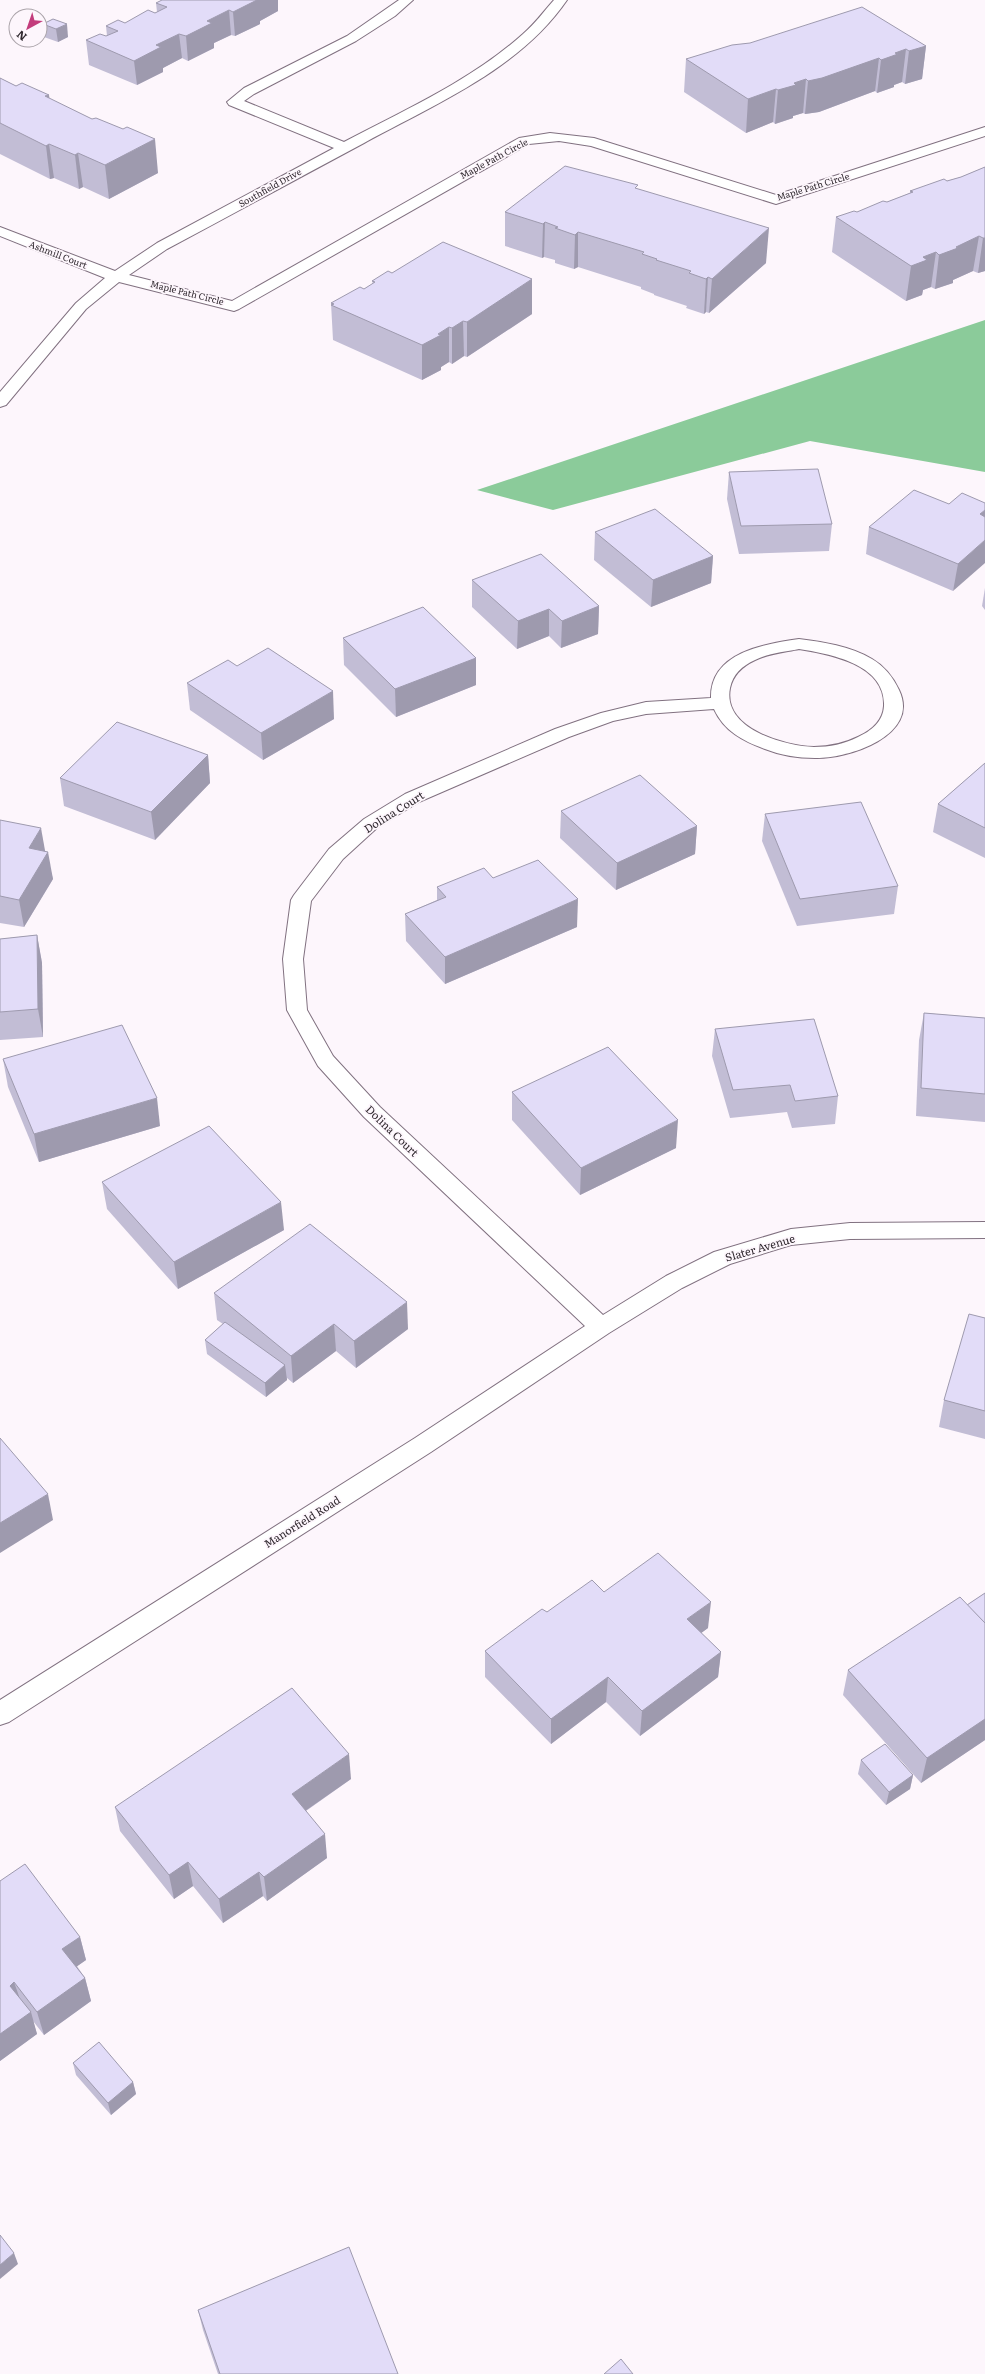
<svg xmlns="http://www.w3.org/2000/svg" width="985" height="2374" font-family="Literata,serif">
<rect width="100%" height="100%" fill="#fdf6fc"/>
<polygon fill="#8bcb9a" points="985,320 985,472 810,441 553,510 477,490"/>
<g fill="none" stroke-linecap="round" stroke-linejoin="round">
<defs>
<g id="minor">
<path d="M399 0H413L395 16 356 41 254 94 244 101 344 142C405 110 472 80 523 34 535 24 544 11 554 0H567C520 69 435 104 364 143 298 178 233 214 167 249L129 275 232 301 519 138 550 133 594 138 776 195 985 127V136L776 204 591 146 559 141 529 144 239 309 234 311 119 282 86 309 6 405 0 407V392L76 303 105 278 0 236V227L115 271 157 243 334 148 229 105 227 102 244 88 347 36Z"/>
<path d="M799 639C823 642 850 646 872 659 884 666 893 677 899 690 921 736 847 759 815 758 798 758 780 755 765 749 743 741 724 731 714 709L646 714 613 721 569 737 419 802 378 827 343 859 311 901 303 959 307 1010 333 1056 380 1107 603 1315 666 1276 714 1252 791 1229 850 1223 985 1222V1238L850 1239 791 1245 730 1264 682 1288 609 1333 431 1452 9 1722 0 1725V1700L415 1438 585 1326 364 1117 318 1066 287 1010 283 959 291 900 294 895 329 849 364 819 405 794 555 729 601 713 646 702 711 698C710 652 765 644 799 639ZM799 649C830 654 886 664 884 706 883 722 871 731 858 737 844 744 830 747 814 747 784 746 722 729 730 688 733 674 742 666 755 660 769 653 784 652 799 649Z"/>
</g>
</defs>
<use href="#minor" stroke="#817180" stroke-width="2"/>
<use href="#minor" fill="#fff" fill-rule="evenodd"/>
</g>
<g fill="#c2bdd5">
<polygon points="162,0 278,0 278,11 260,21 260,24 235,36 231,35 214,43 214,48 188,61 182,58 163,68 163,72 137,85 89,65 86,40 107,36 106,26 125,23 157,12 156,3"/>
<polygon points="53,19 68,37 58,42 44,37 43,24"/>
<polygon points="926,46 922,79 905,84 902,82 894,85 894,87 877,93 875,91 819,112 805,114 803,113 793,116 793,118 775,124 773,122 746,133 684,92 686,59"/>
<polygon points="0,78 16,86 49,99 158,173 109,199 83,187 79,189 54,178 50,179 0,154"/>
<polygon points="985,167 985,271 978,273 973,271 953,280 953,283 935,289 931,287 923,290 922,295 906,301 832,252 836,217 857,212 887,202 910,193 910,191 961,177"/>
<polygon points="638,189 766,263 709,313 706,312 704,314 686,308 687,306 654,295 654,294 641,289 641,287 578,267 574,269 555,263 555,260 544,257 542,258 505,246 505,212"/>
<polygon points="392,273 532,279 532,314 467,357 464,356 452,364 449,362 441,367 441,370 422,380 333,340 331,303 364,289 373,284 372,281"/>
<polygon points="729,472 832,524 829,551 739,554 727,499"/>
<polygon points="985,503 953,591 866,554 869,527 949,504"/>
<polygon points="595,532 713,556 711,583 651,607 594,560"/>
<polygon points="472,580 599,606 598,634 561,648 549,636 517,649 472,607"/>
<polygon points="985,588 985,610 982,606"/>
<polygon points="343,638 476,658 476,685 396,717 344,665"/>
<polygon points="187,683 334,719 263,760 190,710"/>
<polygon points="208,755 210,783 155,840 64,806 60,778"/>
<polygon points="985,763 985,858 933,832 938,804"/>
<polygon points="561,811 697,826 695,854 616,890 560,838"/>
<polygon points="765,814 898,886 894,914 797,926 762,841"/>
<polygon points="0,820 45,851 53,879 24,927 0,923"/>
<polygon points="493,878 577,927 445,984 406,941 405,914 437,900 437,887"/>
<polygon points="37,935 42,963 43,1037 0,1040 0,939"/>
<polygon points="924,1013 985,1018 985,1122 916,1116 919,1040"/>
<polygon points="715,1029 838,1096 835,1124 792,1128 787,1112 730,1118 712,1056"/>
<polygon points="3,1059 160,1126 39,1162 8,1087"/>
<polygon points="512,1092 676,1148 580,1195 512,1120"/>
<polygon points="102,1182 284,1230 178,1289 107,1209"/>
<polygon points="214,1293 408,1329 356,1368 336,1351 293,1383 287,1378 287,1380 266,1397 207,1354 205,1340 223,1324 217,1320"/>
<polygon points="985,1318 985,1439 939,1427 944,1400"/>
<polygon points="604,1592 708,1628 701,1633 721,1652 718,1677 640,1736 606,1702 551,1744 485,1677 485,1651 547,1612"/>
<polygon points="985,1593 985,1740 921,1783 843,1695 848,1670 967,1605"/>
<polygon points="861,1760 913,1775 910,1789 886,1805 858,1774"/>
<polygon points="351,1779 306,1811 327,1858 267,1901 263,1896 223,1923 193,1886 174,1899 120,1831 115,1807"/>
<polygon points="0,1881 80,1937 86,1960 77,1966 85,1978 91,2001 44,2035 33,2021 37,2034 0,2061"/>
<polygon points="73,2063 133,2082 136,2094 111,2115 76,2075"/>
<polygon points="198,2310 398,2374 218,2374 203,2330"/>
</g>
<g fill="#9e9aae">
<polygon points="255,0 278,0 278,11 260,21 260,24 235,36 233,12"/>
<polygon points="229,10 231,35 214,43 214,48 188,61 186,36 207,21"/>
<polygon points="67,24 68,37 58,42 56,29"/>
<polygon points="179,34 182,58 163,68 163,72 137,85 134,61 156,45"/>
<polygon points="926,46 922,79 905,84 909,51"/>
<polygon points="906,49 902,82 894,85 894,87 877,93 881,60 895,53"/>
<polygon points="879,58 875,91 819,112 805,114 808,81"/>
<polygon points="806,79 803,113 793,116 793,118 775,124 778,90 794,83"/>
<polygon points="776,89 773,122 746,133 748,99"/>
<polygon points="49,95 53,128 45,96"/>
<polygon points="155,139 158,173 109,199 105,165"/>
<polygon points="49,144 54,178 50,179 46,146"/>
<polygon points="78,153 83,187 79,189 75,155"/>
<polygon points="545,222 544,257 542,258 543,224"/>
<polygon points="769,228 766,263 709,313 712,279"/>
<polygon points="578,232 578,267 574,269 575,235"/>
<polygon points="979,236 973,271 953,280 953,283 935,289 939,255"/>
<polygon points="983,238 985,238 985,271 978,273"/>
<polygon points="936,252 931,287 923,290 922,295 906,301 911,266 923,257"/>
<polygon points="708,277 706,312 704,314 706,279"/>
<polygon points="532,279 532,314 467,357 467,322"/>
<polygon points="463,321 464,356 452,364 452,328"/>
<polygon points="449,327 449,362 441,367 441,370 422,380 422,345"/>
<polygon points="985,510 985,533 980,514"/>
<polygon points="985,540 985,563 953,591 958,564"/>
<polygon points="713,556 711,583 651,607 653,580"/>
<polygon points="599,606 598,634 561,648 562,621"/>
<polygon points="549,609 549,636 517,649 518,621"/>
<polygon points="476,658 476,685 396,717 395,689"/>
<polygon points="333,691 334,719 263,760 261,733"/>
<polygon points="208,755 210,783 155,840 151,812"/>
<polygon points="697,826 695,854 616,890 617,863"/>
<polygon points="41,828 46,856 29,848"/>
<polygon points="48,852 53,879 24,927 19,900"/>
<polygon points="578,899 577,927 445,984 445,957"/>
<polygon points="37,935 42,963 43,1037 38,1009"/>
<polygon points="157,1098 160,1126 39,1162 34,1134"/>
<polygon points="678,1120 676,1148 580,1195 581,1168"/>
<polygon points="281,1202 284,1230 178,1289 174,1262"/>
<polygon points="407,1302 408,1329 356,1368 354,1341"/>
<polygon points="334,1324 336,1351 293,1383 291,1356"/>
<polygon points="285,1365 287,1380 266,1397 265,1383"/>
<polygon points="48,1494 53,1520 0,1553 0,1523"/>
<polygon points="711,1602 708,1628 685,1645 687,1619"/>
<polygon points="721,1652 718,1677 640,1736 642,1711"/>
<polygon points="608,1677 606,1702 551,1744 551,1719"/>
<polygon points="985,1719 985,1740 921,1783 927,1758"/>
<polygon points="349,1754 351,1779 295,1818 292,1794"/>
<polygon points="913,1775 910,1789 886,1805 889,1792"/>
<polygon points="325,1834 327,1858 267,1901 264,1877"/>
<polygon points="188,1862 193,1886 174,1899 169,1875"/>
<polygon points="259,1872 263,1896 223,1923 219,1899"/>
<polygon points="80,1937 86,1960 69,1972 62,1949"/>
<polygon points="85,1978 91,2001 44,2035 37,2012"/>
<polygon points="14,1982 22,2005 10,1986"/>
<polygon points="31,2012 37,2034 0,2061 0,2034"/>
<polygon points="133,2082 136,2094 111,2115 108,2103"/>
<polygon points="14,2253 18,2264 0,2279 0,2265"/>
</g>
<g fill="#e2dcf8" stroke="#9e9aae">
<polygon points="162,0 257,0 233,12 229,10 207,21 212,23 186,36 179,34 156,45 161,47 134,61 86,40 100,34 106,36 118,31 106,26 118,20 125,23 148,10 155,13 167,7 156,3"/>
<polygon points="862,7 926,46 909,51 906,49 895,53 898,54 881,60 879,58 822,78 808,81 806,79 794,83 796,85 778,90 776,89 748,99 686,59 732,45 750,43"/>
<polygon points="53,19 67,24 56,29 43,24"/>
<polygon points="0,78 16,86 22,83 49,95 45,96 92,119 96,118 123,129 127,127 155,139 105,165 78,153 75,155 49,144 46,146 0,123"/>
<polygon points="565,166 638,185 635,188 769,228 712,279 708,277 706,279 689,273 691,271 656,260 657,259 642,254 644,252 578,232 575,235 555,228 558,227 545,222 543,224 505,212"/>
<polygon points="985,167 985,238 983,238 979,236 956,247 958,248 939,255 936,252 923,257 927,260 911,266 836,217 854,211 857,212 883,201 887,202 913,192 910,191 944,179 947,181 961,177"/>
<polygon points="443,242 532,279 467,322 463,321 452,328 449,327 438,334 441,335 422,345 331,305 334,304 331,303 360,287 364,289 375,282 372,281 388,271 392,273"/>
<polygon points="818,469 832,524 741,526 729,472"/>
<polygon points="914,490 949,504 962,493 985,503 985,510 980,514 985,517 985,540 958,564 869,527"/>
<polygon points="655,509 713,556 653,580 595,532"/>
<polygon points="541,554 599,606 562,621 549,609 518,621 472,580"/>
<polygon points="423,607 476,658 395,689 343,638"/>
<polygon points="268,648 333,691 261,733 187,683 228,660 237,666"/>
<polygon points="117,722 208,755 151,812 60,778"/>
<polygon points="985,763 985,828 938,804"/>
<polygon points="640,775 697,826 617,863 561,811"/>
<polygon points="861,802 898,886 800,899 765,814"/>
<polygon points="0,820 41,828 29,848 48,852 19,900 0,896"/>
<polygon points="538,860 578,899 445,957 405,914 446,897 437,887 484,868 493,878"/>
<polygon points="37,935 38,1009 0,1012 0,939"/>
<polygon points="924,1013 985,1018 985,1094 921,1088"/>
<polygon points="814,1019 838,1096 795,1101 790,1085 733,1090 715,1029"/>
<polygon points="122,1025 157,1098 34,1134 3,1059"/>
<polygon points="608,1047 678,1120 581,1168 512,1092"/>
<polygon points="209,1126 281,1202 174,1262 102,1182"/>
<polygon points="310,1224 407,1302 354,1341 334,1324 291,1356 214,1293"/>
<polygon points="969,1314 985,1318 985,1411 944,1400"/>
<polygon points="225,1322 285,1365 265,1383 205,1340"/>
<polygon points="0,1438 48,1494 0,1523"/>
<polygon points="658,1553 711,1602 687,1619 721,1652 642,1711 608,1677 551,1719 485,1651 542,1609 547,1612 592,1580 604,1592"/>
<polygon points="985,1593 985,1623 967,1605"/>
<polygon points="960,1597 985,1623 985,1719 927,1758 848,1670"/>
<polygon points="292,1688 349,1754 292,1794 325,1834 264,1877 259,1872 219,1899 188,1862 169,1875 115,1807"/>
<polygon points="885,1744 913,1775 889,1792 861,1760"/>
<polygon points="25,1864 80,1937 62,1949 85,1978 37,2012 14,1982 10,1986 31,2012 0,2034 0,1881"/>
<polygon points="99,2042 133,2082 108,2103 73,2063"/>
<polygon points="0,2235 14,2253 0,2265"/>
<polygon points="349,2247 398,2374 220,2374 198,2310"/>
<polygon points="621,2359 633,2374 604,2374"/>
</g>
<g text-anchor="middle" stroke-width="3.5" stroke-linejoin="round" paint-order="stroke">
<g font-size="9" fill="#2f282e" stroke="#fdf6fc">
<text transform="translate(494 159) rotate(-28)" y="3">Maple Path Circle</text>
<text transform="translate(813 187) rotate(-17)" y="3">Maple Path Circle</text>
<text transform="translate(270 188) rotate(-29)" y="3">Southfield Drive</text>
<text transform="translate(58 255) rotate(21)" y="3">Ashmill Court</text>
<text transform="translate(187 293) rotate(14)" y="3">Maple Path Circle</text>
</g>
<g font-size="11" fill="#2f282e" stroke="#fdf6fc">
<text transform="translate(394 812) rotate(-32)" y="4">Dolina Court</text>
<text transform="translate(392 1131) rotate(44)" y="4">Dolina Court</text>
<text transform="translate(760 1248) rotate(-16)" y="4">Slater Avenue</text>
<text transform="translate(302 1522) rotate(-32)" y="4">Manorfield Road</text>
</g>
</g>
<g transform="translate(28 28) rotate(220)"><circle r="19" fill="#fdf6fc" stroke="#aba4aa"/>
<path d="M0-3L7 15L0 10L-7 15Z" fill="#c33c7c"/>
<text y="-6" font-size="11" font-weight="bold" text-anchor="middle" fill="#2f282e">N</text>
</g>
</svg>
